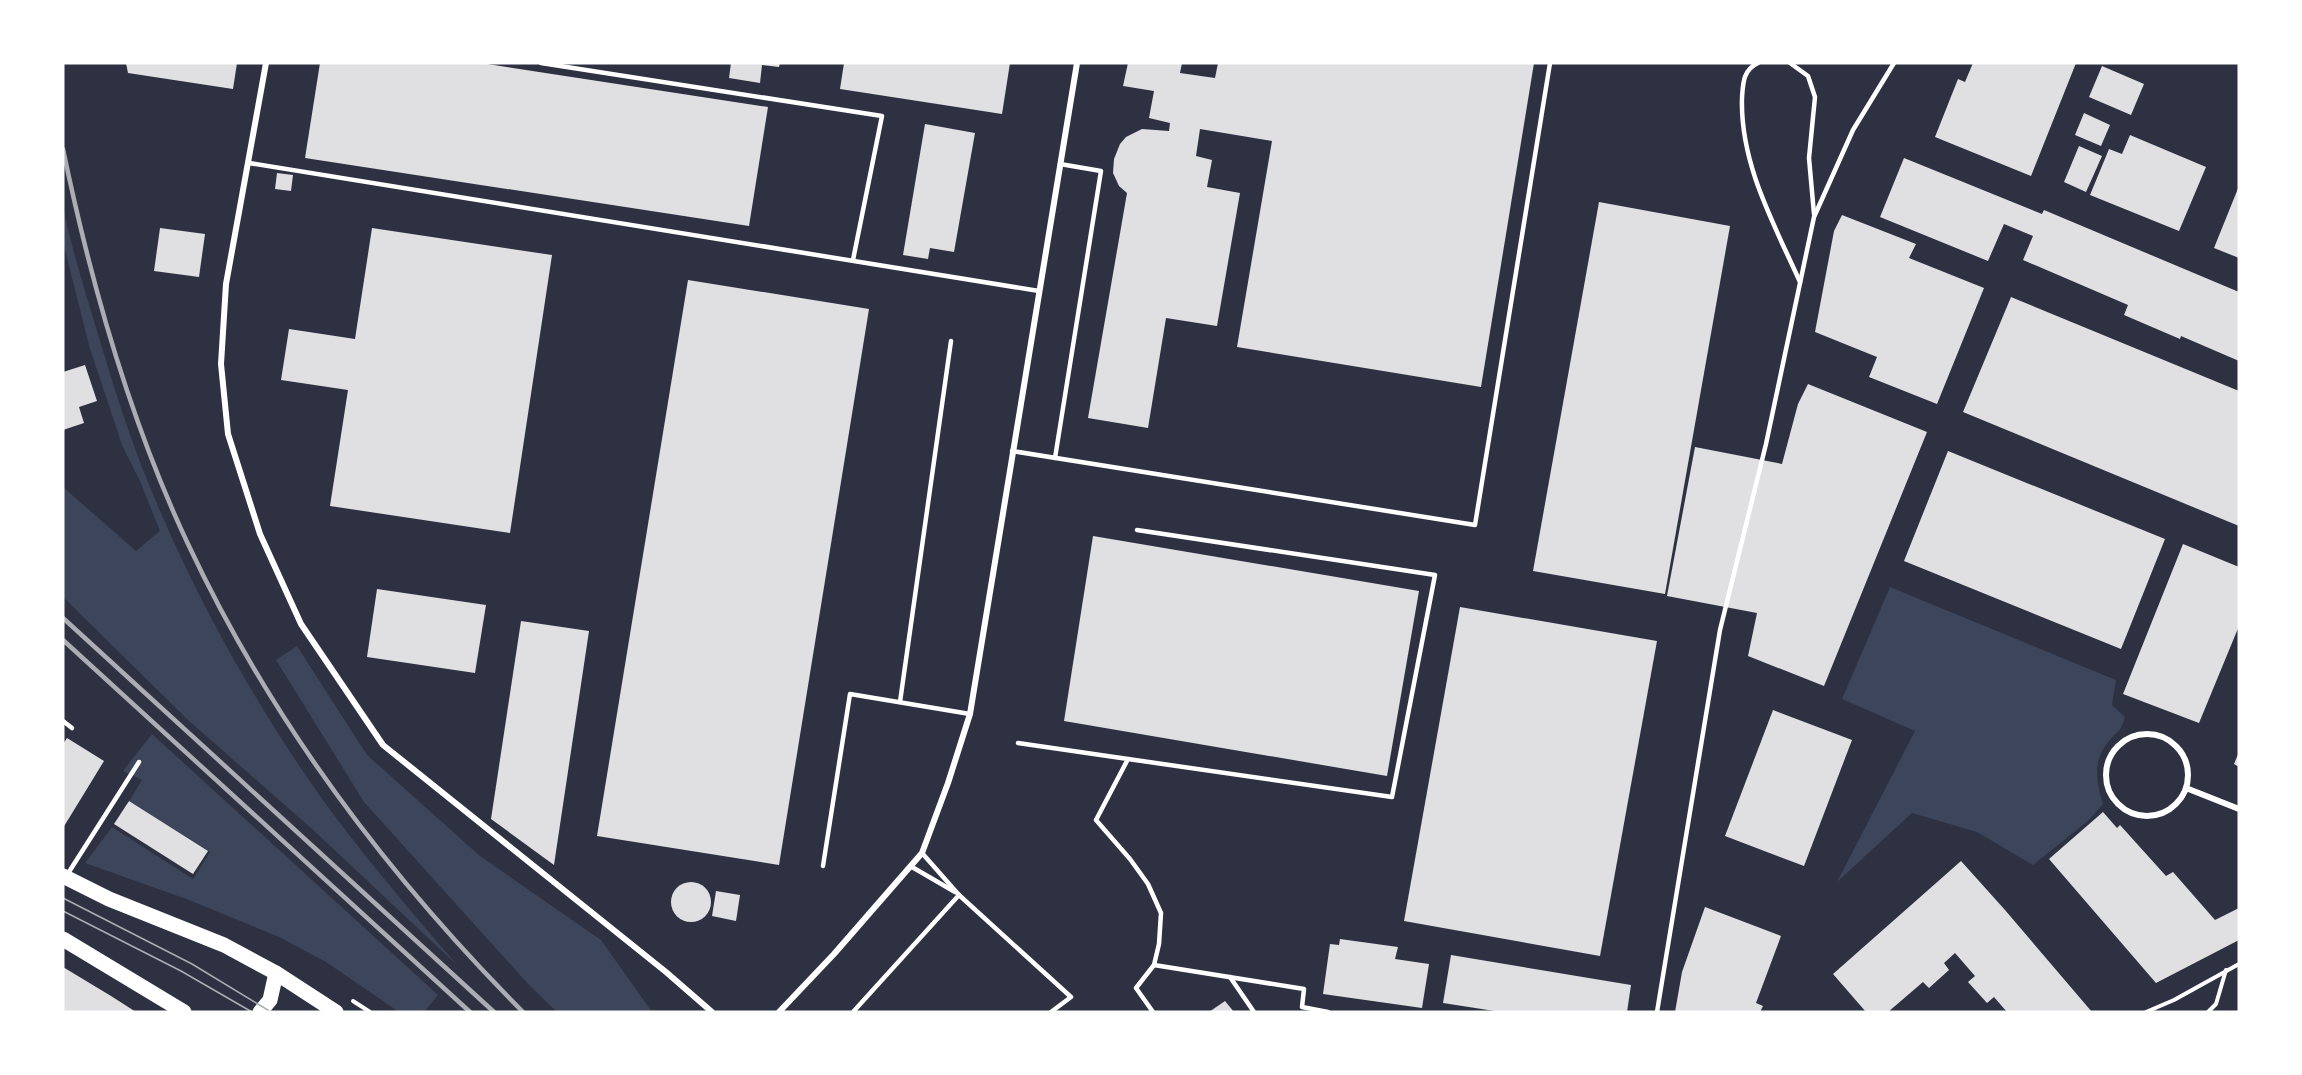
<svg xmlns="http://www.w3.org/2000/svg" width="2302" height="1075" font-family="'Times New Roman',serif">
<rect width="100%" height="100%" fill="#2d3142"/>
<g fill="#3c4559">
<path d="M63 207C72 249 85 292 98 334 111 378 125 423 142 467 183 572 238 674 300 767 347 837 403 902 458 966L311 828 189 721 63 597V487L136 551 160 531 140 481 122 445 90 349 63 242Z"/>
<path d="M1890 587 2116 680 2112 705 2125 717C2121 731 2119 730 2110 740 2092 760 2096 780 2103 804L2088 821 2033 865 1977 832 1912 813 1837 882 1915 731 1842 699Z"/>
<polygon points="297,646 367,755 480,856 601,940 652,1012 557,1012 529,985 364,802 276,660"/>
<polygon points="152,734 438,995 424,1012 399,1012 326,962 279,937 189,900 85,863 112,827 193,879 210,852 129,801 142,780 123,771"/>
</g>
<g fill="#e0e0e3">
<polygon points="126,63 237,63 233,89 128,73"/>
<polygon points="320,63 481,63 768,107 749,226 305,158"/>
<polygon points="731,63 780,63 779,67 762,65 760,83 729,78"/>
<polygon points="844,63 1010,63 1002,114 840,89"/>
<polygon points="1128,63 1182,63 1180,73 1215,78 1218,63 1534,63 1481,387 1237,347 1272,141 1200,129 1196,156 1212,160 1207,187 1240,193 1217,326 1166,318 1148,428 1088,418 1127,193 1119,186 1113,173 1114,159 1120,144 1126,137 1142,129 1169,131 1170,123 1149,118 1154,91 1123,86"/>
<polygon points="1973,63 2076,63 2031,176 1935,137 1958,79 1965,82"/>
<polygon points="2102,66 2144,84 2131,115 2089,97"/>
<polygon points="2084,113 2110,125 2101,146 2075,135"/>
<polygon points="925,124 975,133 954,252 930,248 928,259 903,255"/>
<polygon points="2130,135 2206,167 2179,231 2090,195 2109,149 2122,154"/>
<polygon points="2079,146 2102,156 2086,192 2064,182"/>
<polygon points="1904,158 2042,214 2044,210 2239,292 2239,361 2181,336 2180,339 2124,315 2128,305 2023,260 2033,236 2004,224 1988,261 1880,217"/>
<polygon points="277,173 293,175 291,191 275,189"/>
<polygon points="2239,186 2239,258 2214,248"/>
<polygon points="1599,202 1730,226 1665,594 1533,571"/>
<polygon points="1842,215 1916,244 1909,258 1984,288 1937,404 1869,377 1877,357 1815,332 1834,231"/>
<polygon points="160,228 205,234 199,277 154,271"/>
<polygon points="372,228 552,255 510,533 330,506 348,390 281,380 289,329 355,339"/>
<polygon points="688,280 869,309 779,865 597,836"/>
<polygon points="2011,297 2239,391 2239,526 1963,412"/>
<polygon points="85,365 97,401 79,407 84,423 63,430 63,372"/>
<polygon points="1808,384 1927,432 1824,686 1748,656 1757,613 1667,596 1695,447 1782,464 1798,404"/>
<polygon points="1948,451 2165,539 2121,649 1904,561"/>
<polygon points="1093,536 1419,591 1387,776 1064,721"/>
<polygon points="2183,544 2239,567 2239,626 2199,723 2123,694"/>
<polygon points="377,589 486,605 475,673 367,657"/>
<polygon points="1460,607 1657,641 1600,956 1404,921"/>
<polygon points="521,621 589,631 554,865 491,819"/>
<polygon points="1773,710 1852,740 1804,866 1725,836"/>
<polygon points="67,738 104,761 63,828 63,744"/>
<polygon points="2239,752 2239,767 2234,764"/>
<polygon points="129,801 208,851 193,874 114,824"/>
<polygon points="2103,812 2117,828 2120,825 2166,876 2173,872 2215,920 2239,908 2239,940 2156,983 2049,859"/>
<polygon points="1961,861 2005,910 2092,1012 2007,1012 1994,997 1987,1003 1968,982 1975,976 1955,953 1944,963 1949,970 1929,988 1923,982 1888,1012 1866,1012 1833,974"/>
<circle cx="691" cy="902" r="20"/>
<polygon points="716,891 740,895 736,921 712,916"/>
<polygon points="1705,907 1781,936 1756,1003 1763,1006 1760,1012 1675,1012 1682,972"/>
<polygon points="1340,939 1398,947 1395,959 1429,964 1422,1008 1323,994 1330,944 1339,945"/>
<polygon points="1451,955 1631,985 1627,1012 1501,1012 1443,1003"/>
<polygon points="63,967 111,996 136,1012 63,1012"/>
<polygon points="1225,1001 1234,1012 1209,1012"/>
</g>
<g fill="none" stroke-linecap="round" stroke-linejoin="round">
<g stroke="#fff" stroke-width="4">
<polyline points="353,1001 370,1012"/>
<polyline points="2146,1012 2174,1000 2239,964"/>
<polyline points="2208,1012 2216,1004 2226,970"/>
</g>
<g stroke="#fff" stroke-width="4.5">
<polyline points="541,63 882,116 853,260"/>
<path d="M1758 63C1743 70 1743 83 1742 98 1740 164 1774 224 1800 282"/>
<polyline points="1790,63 1808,76 1815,97 1809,158 1814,214"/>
<polyline points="249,163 1039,291"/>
<polyline points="1012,451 1475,525 1550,63"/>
<polyline points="1055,458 1101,171 1060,164"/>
<polyline points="900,702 951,341"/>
<polyline points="63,721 72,728"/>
<polyline points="1018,743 1128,759 1096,820 1130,859 1148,884 1161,913 1159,944 1154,965 1136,988 1153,1012"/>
<polyline points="1128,759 1392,797 1435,575 1137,530"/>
<polyline points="922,853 959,895 1071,997 1051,1012"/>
<polyline points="823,866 850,694 970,714"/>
<polyline points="912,867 955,892"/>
<polyline points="67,875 139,762"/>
<polyline points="1154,965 1304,989 1302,1007 1328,1012"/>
<polyline points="1230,977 1254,1012"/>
<polyline points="853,1012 959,895"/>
<polyline points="1657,1012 1720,630 1766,444 1814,217 1853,130 1894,63"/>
</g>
<g stroke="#fff" stroke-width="6">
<polyline points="266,63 226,284 221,364 228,434 260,534 301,624 383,745 666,972 712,1012"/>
<circle cx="2147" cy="775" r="41"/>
<polyline points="2186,788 2239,809"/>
<polyline points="779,1012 834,954 922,853 948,783 970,714 1077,63"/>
</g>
<g stroke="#fff" stroke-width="15">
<polyline points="63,876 109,899 224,945 276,973 336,1012"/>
<polyline points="63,939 184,1012"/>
<polyline points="260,1012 270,1000 276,973"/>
</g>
<g stroke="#abadb3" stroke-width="1.5">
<polyline points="63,898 192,964 271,1012"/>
<polyline points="63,911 181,971 252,1012"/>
</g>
<g stroke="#abadb3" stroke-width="4.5">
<path d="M63 149C91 284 129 419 188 544 270 719 387 875 523 1012"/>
<polyline points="63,618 494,1012"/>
<polyline points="63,640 470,1012"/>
</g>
</g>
<rect width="2302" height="1075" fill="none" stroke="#ffffff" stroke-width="129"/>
</svg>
